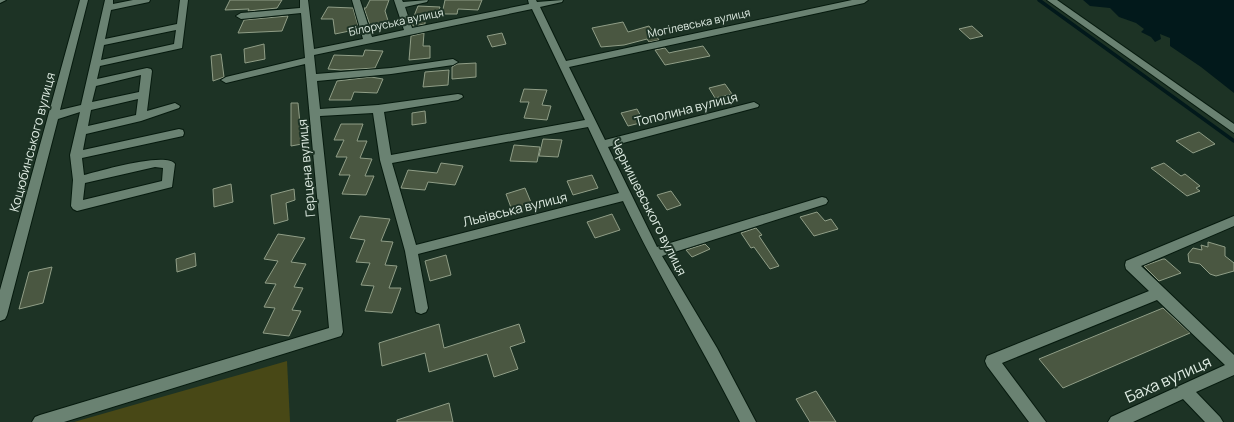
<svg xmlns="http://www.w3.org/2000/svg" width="1234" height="422" font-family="Manrope,sans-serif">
<rect width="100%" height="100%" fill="#1d3325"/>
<polygon fill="#484816" points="287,361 290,422 74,422"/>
<polygon fill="#02191b" points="1083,0 1234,0 1234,93 1201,67 1170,46 1170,38 1160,34 1161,39 1155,42 1151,37 1141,32 1144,29 1136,23 1119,17 1110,8 1090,6"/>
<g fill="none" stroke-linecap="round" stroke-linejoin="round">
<polyline stroke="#02191b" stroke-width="3.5" points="1039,0 1234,141"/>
</g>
<g fill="#4a5741" stroke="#909e87">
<polygon points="230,0 282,0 277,8 248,11 249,9 225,10"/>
<polygon points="370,0 389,0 385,11 390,27 372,31 364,8 366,8"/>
<polygon points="445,0 482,0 478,10 458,9 457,14 442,14"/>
<polygon points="418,6 440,7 436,19 425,19 425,24 413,26 412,21"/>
<polygon points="328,7 353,8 359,29 335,34 333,19 321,19"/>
<polygon points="288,16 282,31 238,33 244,20"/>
<polygon points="623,22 628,32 649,26 659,40 649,42 647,39 624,45 601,47 592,28"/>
<polygon points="972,26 983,36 970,39 959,29"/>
<polygon points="424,33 423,46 430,46 430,58 409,60 411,36"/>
<polygon points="502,33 506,44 492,47 487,36"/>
<polygon points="264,44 265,59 245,63 244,49"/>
<polygon points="703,46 710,56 665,65 655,50 665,48 669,53 673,52"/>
<polygon points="365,50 383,51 375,68 341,70 328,69 334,55 363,56"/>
<polygon points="221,54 224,77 213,81 211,56"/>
<polygon points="476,63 476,77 452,79 452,67 457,64"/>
<polygon points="449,70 448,85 423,87 425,72"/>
<polygon points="371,77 383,79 377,93 354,92 351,100 329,100 337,81"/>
<polygon points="725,84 732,94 715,98 709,88"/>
<polygon points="524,89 547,90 542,105 551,106 547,120 524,118 529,102 520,102"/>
<polygon points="291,103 298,103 302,144 291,146"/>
<polygon points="637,109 644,122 628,126 621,113"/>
<polygon points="425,111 426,123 412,125 412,113"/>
<polygon points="341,124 363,124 357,141 367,141 360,158 372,159 365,176 374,176 366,195 342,194 350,175 339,175 347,157 336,157 344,140 334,140"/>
<polygon points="1199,132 1215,144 1193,153 1176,141"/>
<polygon points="543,139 562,140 558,157 539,156"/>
<polygon points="514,145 540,147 537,162 510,161"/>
<polygon points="441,163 463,166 455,185 428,182 425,190 401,188 408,170 437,173"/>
<polygon points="1164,163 1181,176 1185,174 1200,186 1196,188 1200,191 1187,196 1151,168"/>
<polygon points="592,175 598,188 573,195 567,181"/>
<polygon points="231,184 233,202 214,207 213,189"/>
<polygon points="525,188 533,207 513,213 506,194"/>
<polygon points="294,189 295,200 286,203 288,220 274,224 271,195"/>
<polygon points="671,191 681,205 667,210 657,195"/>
<polygon points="817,212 825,221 831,219 838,229 814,236 800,217"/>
<polygon points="612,214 620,230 595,238 587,222"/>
<polygon points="360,216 390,219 381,241 393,242 385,265 397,266 389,288 401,288 392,313 365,311 374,286 361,285 370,263 356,262 365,240 350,238"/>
<polygon points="756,228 762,235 759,236 779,266 770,269 754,247 751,248 741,233"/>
<polygon points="278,234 305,238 291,262 306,264 294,287 303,288 292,310 301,311 289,336 263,333 275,308 264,307 276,284 265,283 278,261 264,259"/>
<polygon points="1208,242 1225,247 1225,256 1234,263 1234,271 1216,276 1210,274 1200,264 1189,262 1188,254 1193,248 1202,250 1201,245 1208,247"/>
<polygon points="705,244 710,249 692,257 686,250"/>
<polygon points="195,253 196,266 177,272 176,259"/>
<polygon points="446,255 451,275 430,281 425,261"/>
<polygon points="1163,259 1165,259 1181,273 1159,281 1144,266"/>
<polygon points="52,267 43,303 19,309 29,272"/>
<polygon points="1163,308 1190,333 1063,388 1039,359"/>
<polygon points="439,324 444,348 519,324 525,342 510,347 518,369 494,377 487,354 429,372 425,353 382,366 379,343"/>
<polygon points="816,391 836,422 810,422 796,399"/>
<polygon points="449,403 453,422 397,422 397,420"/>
</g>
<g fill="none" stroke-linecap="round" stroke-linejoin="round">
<defs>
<g id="minor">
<polygon points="0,0 6,0 0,3"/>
<path d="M80 0H88L60 110 81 105 105 0H113V4L133 0H150L149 2 111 10 105 39 177 24 180 0H188L182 48 100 66 97 79 147 68 151 69 152 71 147 111 175 103 180 106 179 108 141 121 86 134 83 150 179 129 183 130 184 133 183 136 82 158 84 175C99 171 167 151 175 164L172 187 168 188 77 211 73 209 71 206 73 180 70 155 80 112 58 119 7 315 5 319 0 321V290ZM176 30 174 44 101 60 104 45ZM141 75 139 92 92 102 96 86ZM138 99 136 115 88 126 91 110ZM155 167 163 168 162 181 83 200 85 183Z"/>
<path d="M300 0H308L314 49 363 39 352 0H360L372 37 404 30 394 0H402L403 2 428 0 427 2 405 7 412 28 529 4 528 0H536L537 2 563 0 562 2 540 7 566 61 852 0H868L864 3 569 67 605 140 754 102 759 105 758 107 608 147 657 247 822 197 826 198 828 201 826 204 662 256 717 348 756 422H740C702 347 659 277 623 201L418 254 428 308 426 312 421 314 416 312 405 251 380 160 373 113 320 116 343 332 341 336 64 422H32L35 417 40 415 329 328 305 64 226 83 221 80 226 77 305 58 301 13 241 19 236 16 241 13 300 8ZM532 9 585 120 391 155 384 112 458 100 463 97 462 95 458 94 378 105 320 109 317 81 391 74 453 65 458 62 453 59 391 68 316 74 314 55ZM588 127 619 193 416 245 392 163Z"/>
<polygon points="1047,0 1057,0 1234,124 1234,133"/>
<polygon points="1234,216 1234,226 1141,266 1234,355 1234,375 1196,392 1220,417 1223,422 1205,422 1183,399 1133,422 1108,422 1111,417 1225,365 1157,300 1002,363 1046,422 1029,422 987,366 985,361 987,356 1149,291 1126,269 1125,265 1126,261"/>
</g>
</defs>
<use href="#minor" stroke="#061a0e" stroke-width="2"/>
<use href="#minor" fill="#6a8272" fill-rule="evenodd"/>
</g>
<g text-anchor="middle" stroke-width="4" stroke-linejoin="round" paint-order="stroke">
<g font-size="11" fill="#dfece3" stroke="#1d3325">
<text transform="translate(396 22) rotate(-12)" y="4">Білоруська вулиця</text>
<text transform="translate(699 23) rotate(-12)" y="4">Могілевська вулиця</text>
</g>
<g font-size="13" fill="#dfece3" stroke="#1d3325">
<text transform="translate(686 109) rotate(-14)" y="5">Тополина вулиця</text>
<text transform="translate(32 142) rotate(-75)" y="5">Коцюбинського вулиця</text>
<text transform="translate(306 168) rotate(-95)" y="5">Герцена вулиця</text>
<text transform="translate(649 207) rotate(63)" y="5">Чернишевського вулиця</text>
<text transform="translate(515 209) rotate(-14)" y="5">Львівська вулиця</text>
</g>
<g font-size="16" fill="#dfece3" stroke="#1d3325">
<text transform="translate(1168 379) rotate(-24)" y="6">Баха вулиця</text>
</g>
</g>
</svg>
